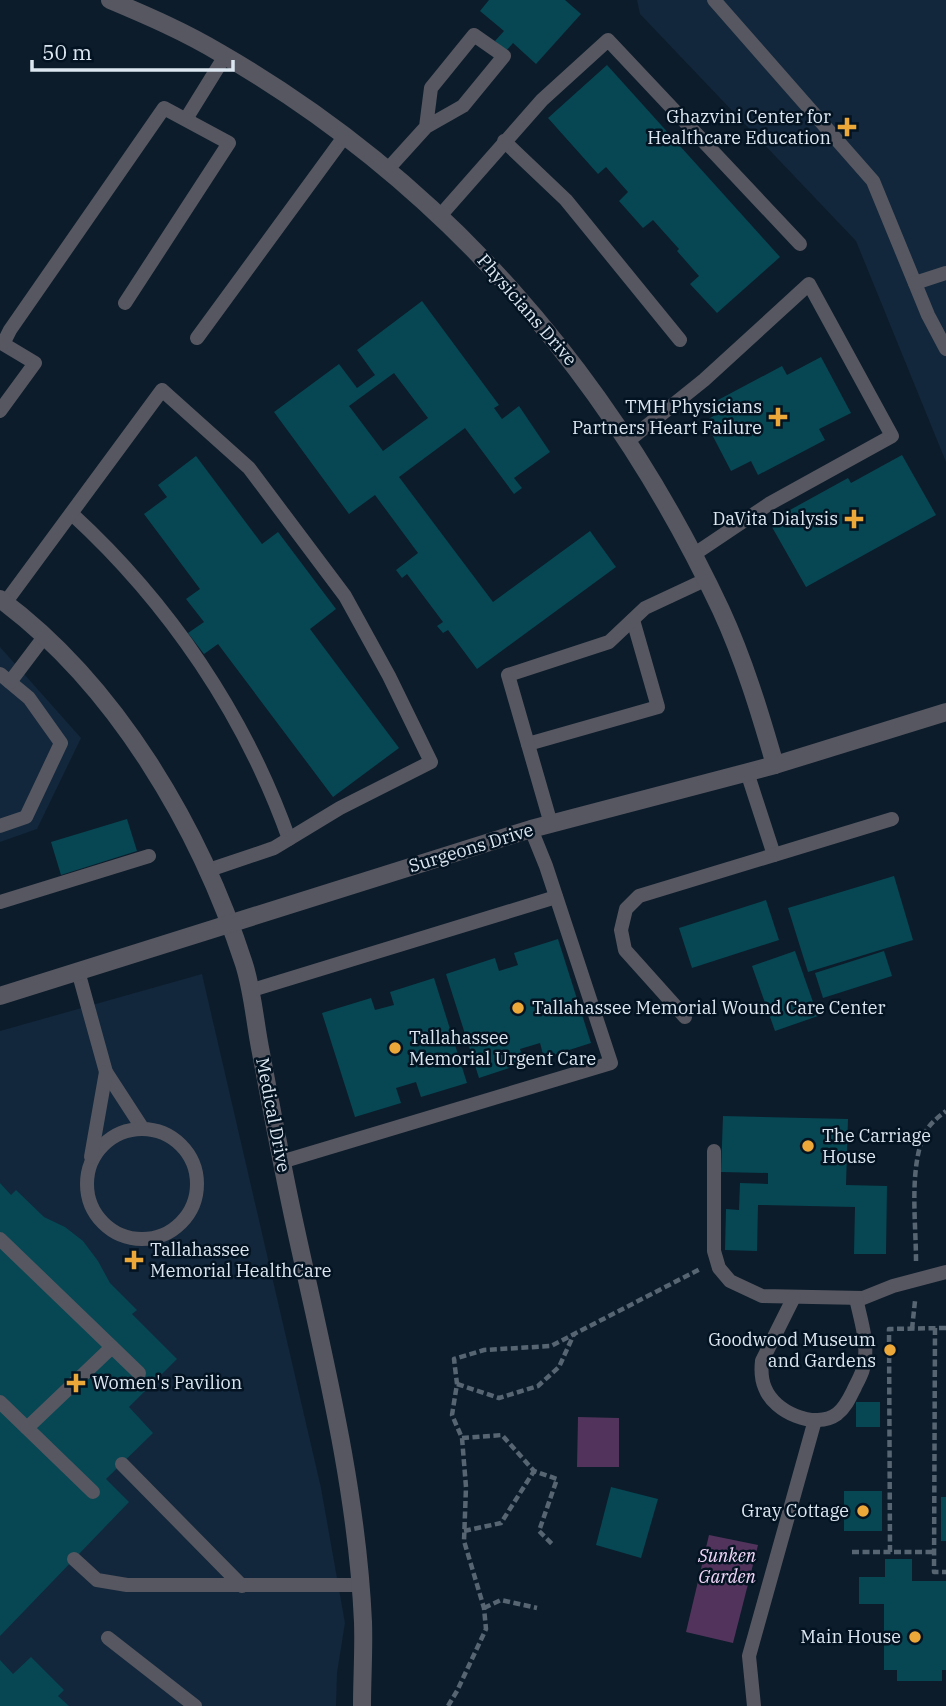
<svg xmlns="http://www.w3.org/2000/svg" width="946" height="1706" font-family="'IBM Plex Serif',serif">
<rect width="100%" height="100%" fill="#0c1c2b"/>
<g fill="#12273b">
<polygon points="637,0 946,0 946,462 856,241 640,14"/>
<polygon points="0,647 81,738 37,829 0,842"/>
<polygon points="202,974 321,1488 345,1623 337,1673 336,1706 0,1706 0,1031"/>
</g>
<g fill="#52335c">
<polygon points="578,1417 619,1418 619,1467 577,1467"/>
<polygon points="709,1535 758,1545 733,1643 686,1632"/>
</g>
<g fill="#064753" fill-rule="evenodd">
<polygon points="489,0 565,0 581,14 536,64 513,43 506,51 495,41 504,31 480,11"/>
<polygon points="607,65 780,257 717,313 690,284 699,276 677,251 679,249 653,220 643,228 619,201 628,192 606,167 598,174 548,118"/>
<path d="M422 301 499 405 494 408 502 419 519 406 550 452 514 478 522 488 514 494 465 428 399 477 493 602 590 531 616 567 477 669 448 630 443 633 437 626 443 622 407 574 402 578 396 570 418 553 375 495 349 514 274 412 339 364 357 388 375 375 357 350ZM394 373 428 418 383 451 349 406Z"/>
<polygon points="821,357 851,413 819,429 825,440 758,475 751,461 731,471 705,421 724,410 718,400 782,366 787,375"/>
<polygon points="902,455 936,515 806,587 772,527 782,522 779,516 848,478 851,483"/>
<polygon points="196,456 262,544 278,532 336,609 310,629 399,748 333,797 218,644 204,654 188,633 204,622 186,599 200,589 144,514 167,497 158,485"/>
<polygon points="127,819 137,851 61,875 51,842"/>
<polygon points="894,876 913,940 808,972 788,908"/>
<polygon points="766,900 779,940 692,968 679,928"/>
<polygon points="558,939 591,1043 544,1058 540,1043 520,1049 524,1063 479,1078 446,974 495,958 499,971 518,965 514,953"/>
<polygon points="795,951 818,1016 775,1031 752,966"/>
<polygon points="884,951 892,976 823,998 815,973"/>
<polygon points="434,978 467,1083 421,1097 416,1082 396,1088 401,1103 355,1117 322,1013 371,998 375,1010 394,1005 390,992"/>
<polygon points="723,1116 848,1119 846,1185 887,1186 886,1254 854,1254 855,1207 758,1205 757,1251 725,1250 726,1209 739,1210 740,1183 768,1184 768,1173 721,1172"/>
<polygon points="0,1183 11,1195 16,1190 44,1217 65,1227 83,1241 98,1261 110,1283 137,1310 132,1314 177,1359 129,1407 153,1433 106,1479 129,1502 0,1636"/>
<rect x="856" y="1402" width="24" height="25"/>
<polygon points="611,1487 658,1499 641,1558 596,1545"/>
<rect x="844" y="1491" width="38" height="40"/>
<rect x="941" y="1497" width="5" height="44"/>
<polygon points="885,1559 912,1559 912,1581 946,1581 946,1670 942,1670 942,1681 897,1681 897,1670 884,1670 884,1604 859,1604 859,1577 885,1577"/>
<polygon points="31,1657 64,1690 58,1696 69,1706 0,1706 0,1660 13,1674"/>
</g>
<g fill="none" stroke-linecap="round" stroke-linejoin="round">
<g stroke="#576572" stroke-width="4.5" stroke-dasharray="7 3.5" stroke-linecap="butt">
<path d="M916 1261C916 1223 909 1170 924 1135 929 1124 937 1118 946 1111"/>
<polyline points="935,1328 934,1572 946,1572"/>
<polyline points="912,1329 915,1301"/>
<polyline points="457,1384 499,1398 538,1386 559,1367 574,1334"/>
<polyline points="462,1438 502,1435 534,1471 557,1479 539,1531 553,1545"/>
<polyline points="464,1531 501,1523 534,1471"/>
<polyline points="852,1552 934,1552"/>
<polyline points="890,1552 889,1329 946,1328"/>
<polyline points="484,1608 501,1600 537,1608"/>
<polyline points="448,1706 457,1691 486,1629 484,1608 464,1541 466,1487 462,1438 452,1415 457,1384 454,1359 484,1350 551,1346 700,1269"/>
</g>
<g stroke="#575761" stroke-width="14">
<polyline points="714,0 873,181 928,315 946,349"/>
<polyline points="186,119 225,56"/>
<polyline points="504,141 566,200 680,340"/>
<polyline points="387,170 426,127 463,106 504,56 474,35 431,88 426,127"/>
<polyline points="439,217 542,100 608,40 800,244"/>
<polyline points="915,283 946,273"/>
<polyline points="197,338 344,137"/>
<polyline points="0,342 35,363 0,411"/>
<polyline points="4,342 10,330 164,108 229,143 125,303"/>
<polyline points="628,441 704,380 809,284 892,436 769,504 693,555"/>
<path d="M72 514C169 603 245 715 289 839"/>
<polyline points="5,603 162,390 249,468 345,596 389,676 431,762 340,808 274,848 206,871"/>
<polyline points="0,674 29,698 61,743 26,817 0,826"/>
<polyline points="10,682 44,637"/>
<polyline points="528,744 658,707 633,620"/>
<polyline points="747,772 774,855"/>
<polyline points="551,824 508,675 609,642 645,608 705,580"/>
<polyline points="0,902 149,856"/>
<polyline points="78,971 106,1072 143,1129"/>
<polyline points="249,991 556,897"/>
<polyline points="685,1017 625,950 621,930 626,909 639,896 892,819"/>
<circle cx="142" cy="1184" r="55"/>
<polyline points="714,1151 714,1251 719,1268 730,1281 762,1296 863,1298 893,1286 946,1272"/>
<polyline points="91,1157 106,1072"/>
<polyline points="281,1162 611,1063 546,866 531,829"/>
<polyline points="0,1239 139,1373"/>
<path d="M794 1297 762 1361C761 1370 761 1379 765 1388 774 1412 815 1430 837 1414 846 1407 850 1397 855 1387 860 1377 865 1368 865 1357 867 1338 860 1317 856 1298"/>
<polyline points="0,1402 93,1492"/>
<polyline points="27,1428 112,1347"/>
<polyline points="122,1464 242,1586"/>
<polyline points="74,1559 97,1580 127,1585 360,1585"/>
<polyline points="108,1638 195,1706"/>
<polyline points="754,1706 749,1656 815,1420"/>
</g>
<g stroke="#575761" stroke-width="18">
<path d="M110 0C148 16 185 32 220 53 445 183 611 376 721 610 744 660 760 713 775 765"/>
<path d="M0 599C116 685 200 828 244 964 253 992 255 1024 261 1053 272 1112 283 1171 296 1230 324 1359 357 1489 363 1622 364 1650 362 1678 362 1706"/>
<polyline points="0,996 531,829 775,765 946,712"/>
</g>
</g>
<g fill="#eca93a" stroke="#041321" stroke-width="2.5">
<path d="M843.5 116.5h7v7h7v7h-7v7h-7v-7h-7v-7h7z"/>
<path d="M774.5 406.5h7v7h7v7h-7v7h-7v-7h-7v-7h7z"/>
<path d="M850.5 508.5h7v7h7v7h-7v7h-7v-7h-7v-7h7z"/>
<circle cx="518" cy="1008" r="7"/>
<circle cx="395" cy="1048" r="7"/>
<circle cx="808" cy="1146" r="7"/>
<path d="M130.5 1249.5h7v7h7v7h-7v7h-7v-7h-7v-7h7z"/>
<circle cx="890" cy="1350" r="7"/>
<path d="M72.5 1372.5h7v7h7v7h-7v7h-7v-7h-7v-7h7z"/>
<circle cx="863" cy="1511" r="7"/>
<circle cx="915" cy="1637" r="7"/>
</g>
<g text-anchor="middle" stroke-width="5" stroke-linejoin="round" paint-order="stroke">
<g font-size="18" fill="#dce7f1" stroke="#041321" text-anchor="end">
<text x="831" y="123">Ghazvini Center for<tspan x="831" dy="21">Healthcare Education</tspan></text>
<text x="762" y="413">TMH Physicians<tspan x="762" dy="21">Partners Heart Failure</tspan></text>
<text x="838" y="525">DaVita Dialysis</text>
<text x="532" y="1014" text-anchor="start">Tallahassee Memorial Wound Care Center</text>
<text x="409" y="1044" text-anchor="start">Tallahassee<tspan x="409" dy="21">Memorial Urgent Care</tspan></text>
<text x="822" y="1142" text-anchor="start">The Carriage<tspan x="822" dy="21">House</tspan></text>
<text x="150" y="1256" text-anchor="start">Tallahassee<tspan x="150" dy="21">Memorial HealthCare</tspan></text>
<text x="876" y="1346">Goodwood Museum<tspan x="876" dy="21">and Gardens</tspan></text>
<text x="92" y="1389" text-anchor="start">Women's Pavilion</text>
<text x="849" y="1517">Gray Cottage</text>
<text x="901" y="1643">Main House</text>
</g>
<g font-size="18" fill="#dce7f1" stroke="#041321">
<text transform="translate(527 310) rotate(49)" y="6">Physicians Drive</text>
<text transform="translate(471 848) rotate(-17)" y="6">Surgeons Drive</text>
<text transform="translate(273 1115) rotate(79)" y="6">Medical Drive</text>
</g>
<g font-size="18" font-style="italic" fill="#f1d7f9" stroke="#041321">
<text x="727" y="1562">Sunken<tspan x="727" dy="21">Garden</tspan></text>
</g>
</g>
<path d="M32 60v10h201v-10" fill="none" stroke="#dce7f1" stroke-width="3.5"/>
<text x="42" y="60" font-size="21" fill="#dce7f1" stroke="#041321" stroke-width="5" paint-order="stroke">50 m</text>
</svg>
